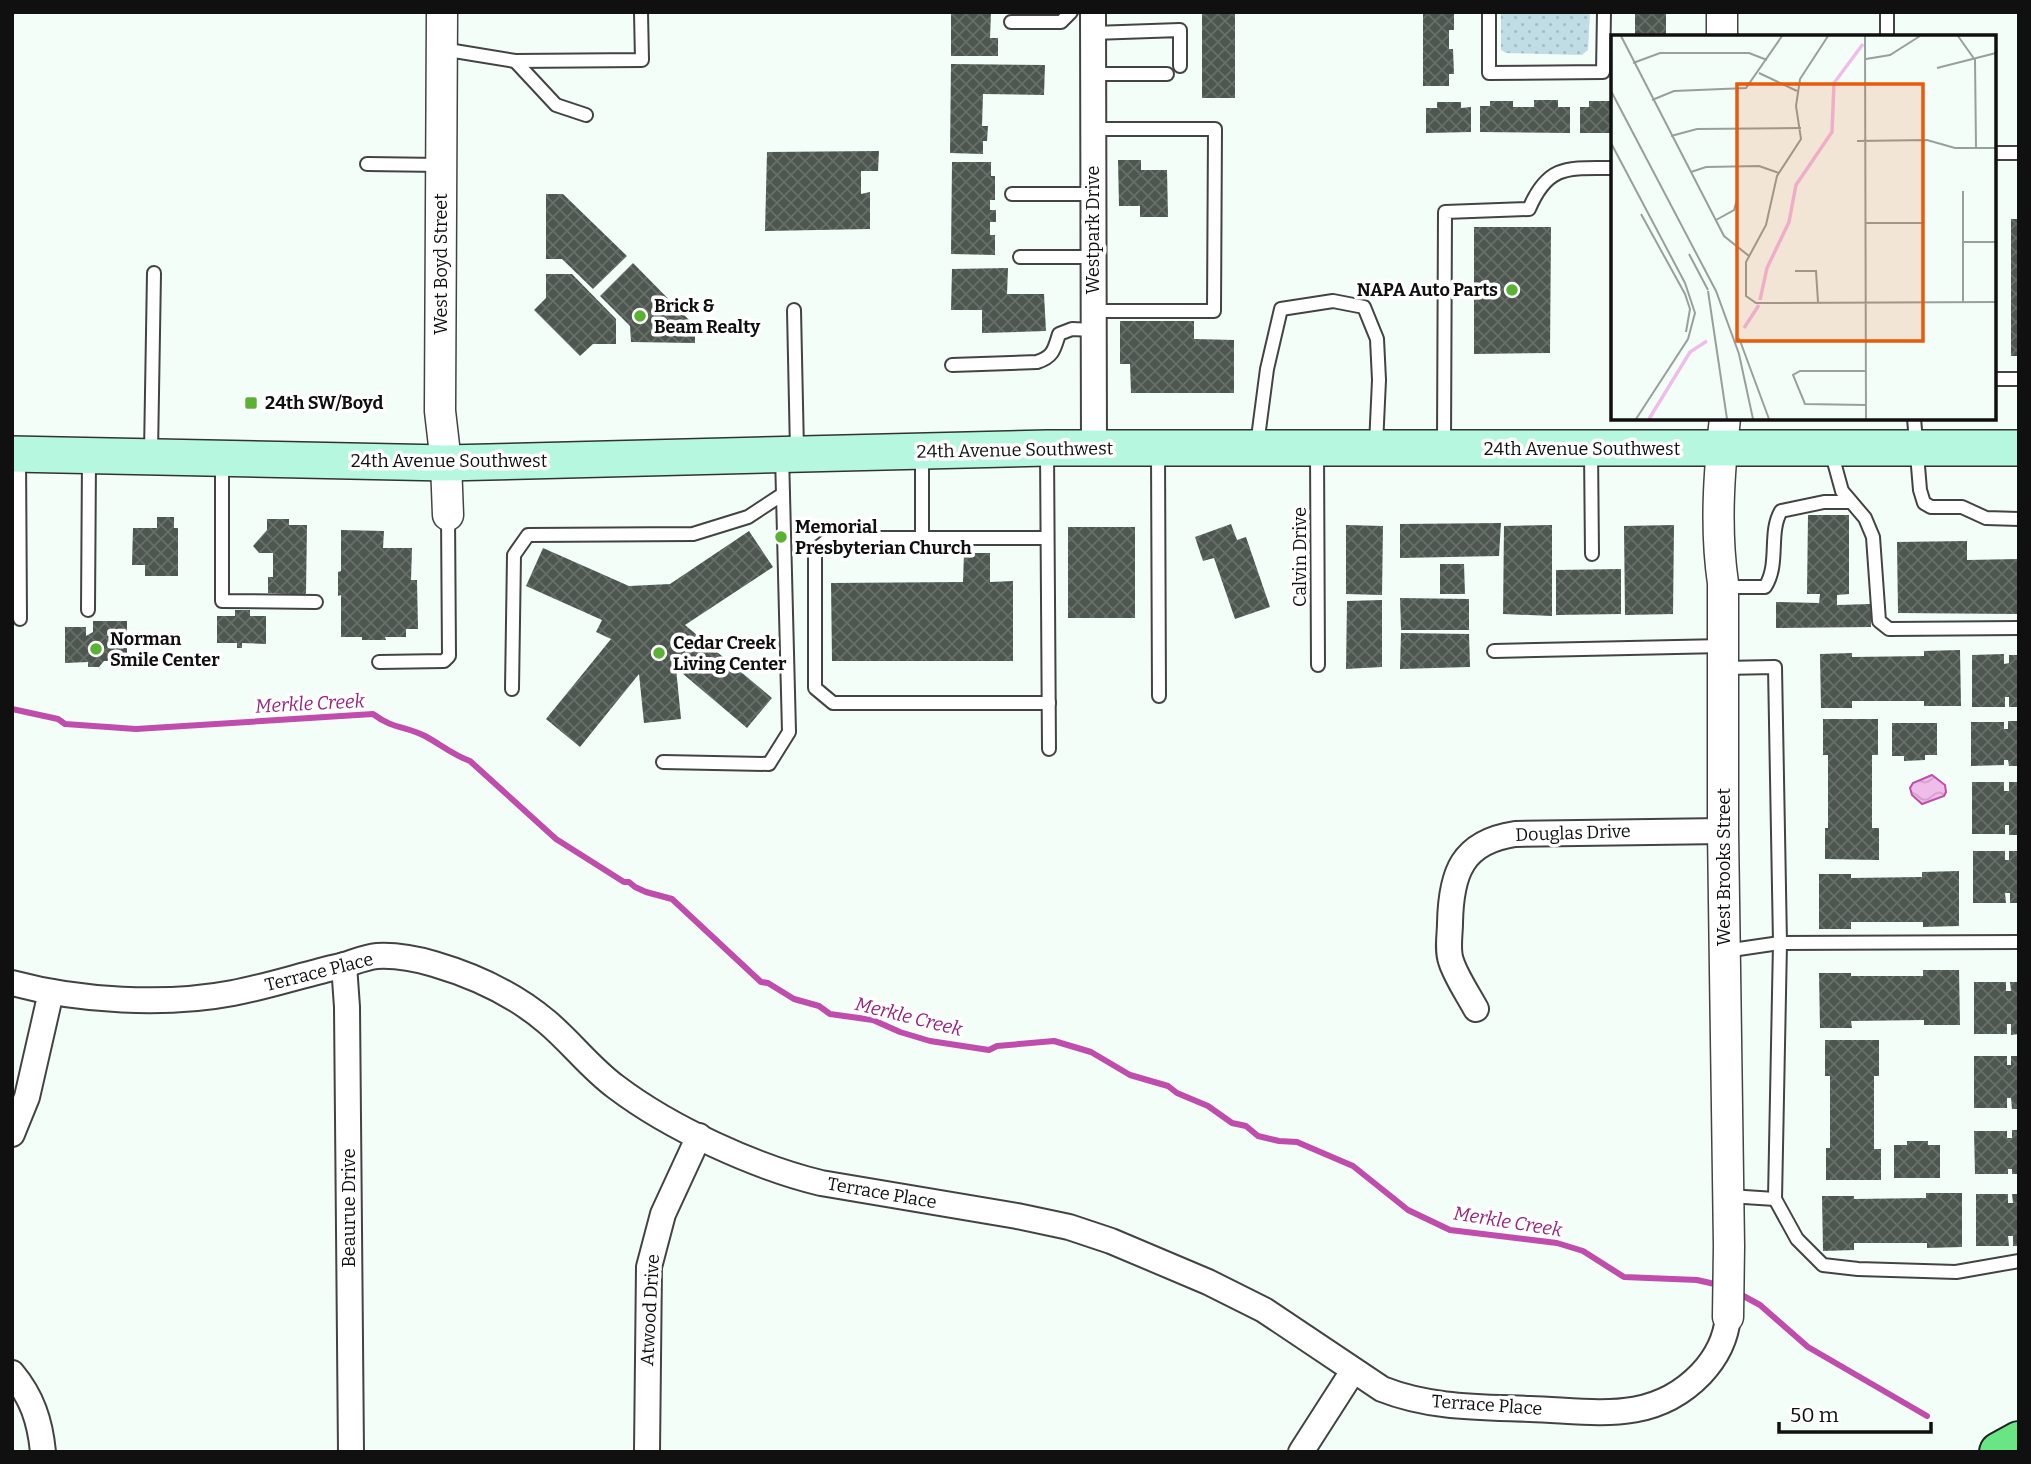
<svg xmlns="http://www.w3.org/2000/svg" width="2031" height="1464" font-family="Bitter,serif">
<defs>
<pattern id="grass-dots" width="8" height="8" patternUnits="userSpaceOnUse" patternTransform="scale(1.75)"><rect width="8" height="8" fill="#c0dde6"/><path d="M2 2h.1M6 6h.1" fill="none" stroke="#a4bdc4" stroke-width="1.8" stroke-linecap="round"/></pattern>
<pattern id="water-waves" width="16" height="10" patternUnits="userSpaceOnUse" patternTransform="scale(1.75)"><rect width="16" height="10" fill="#f0bdea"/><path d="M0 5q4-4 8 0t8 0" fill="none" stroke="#cda1c8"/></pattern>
<pattern id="building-cross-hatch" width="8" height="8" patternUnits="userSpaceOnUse" patternTransform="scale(1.75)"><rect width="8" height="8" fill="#4d574f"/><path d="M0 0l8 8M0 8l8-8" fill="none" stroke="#686f69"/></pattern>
</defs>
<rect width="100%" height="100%" fill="#f4fef9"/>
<polygon fill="url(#grass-dots)" points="1501,12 1590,12 1588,50 1582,55 1506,53 1501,50"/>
<polygon fill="url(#water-waves)" stroke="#c04cae" stroke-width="2" points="1932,775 1945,785 1946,792 1944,796 1922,804 1912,795 1910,788 1913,783"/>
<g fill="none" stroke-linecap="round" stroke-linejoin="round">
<g stroke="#c04cae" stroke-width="6">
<path d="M12 709 58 719 65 724 136 729 373 714C393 729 405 726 425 736 440 744 453 755 470 761L556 839 624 882H629L635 887 646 892 672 899 761 982 768 983 794 999 819 1006 830 1014 873 1020 900 1032 930 1041 989 1050 997 1046 1054 1041 1091 1052 1130 1075 1168 1086 1177 1093 1208 1106 1232 1123 1246 1126 1258 1136 1279 1141 1297 1142 1353 1166 1408 1210 1450 1230 1557 1243 1583 1251 1624 1277 1697 1280 1719 1285"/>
<polyline points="1738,1293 1760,1305 1808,1347 1927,1416"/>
</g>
</g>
<g fill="url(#building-cross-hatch)">
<polygon points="951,12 991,12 990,38 998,38 998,56 951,56"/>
<rect x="1202" y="12" width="33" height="86"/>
<polygon points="1423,12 1454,12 1454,30 1449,30 1449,49 1453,49 1454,74 1449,74 1449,86 1423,86"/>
<polygon points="1666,12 1666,37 1635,37 1635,13"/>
<polygon points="951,64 1045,65 1044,95 983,94 982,126 988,126 987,141 983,141 983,154 950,153"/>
<polygon points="1534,100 1558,100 1558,107 1570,107 1570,133 1480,132 1480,106 1490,106 1490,101 1513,101 1513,107 1534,107"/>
<polygon points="1589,101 1613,101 1613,133 1580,133 1580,107 1589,107"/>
<polygon points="1437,102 1461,102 1461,108 1471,107 1471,132 1426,133 1426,108 1437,108"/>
<polygon points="879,151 878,171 861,171 861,194 870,192 870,229 765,231 767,152"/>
<polygon points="1118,160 1141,160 1141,170 1167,170 1168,217 1140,217 1140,206 1119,206"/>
<polygon points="952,162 991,162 991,176 995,176 995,200 990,200 990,210 996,210 996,222 990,222 990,235 995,235 995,255 951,254"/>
<polygon points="546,194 563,194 627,256 593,289 562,259 546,259"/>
<rect x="2011" y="219" width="8" height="137"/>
<polygon points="1474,227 1551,227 1550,353 1474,354"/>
<polygon points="633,263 695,326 695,343 631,342 630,326 600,296"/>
<polygon points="1008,268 1007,294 1044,294 1046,331 982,333 982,310 951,310 952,269"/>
<polygon points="546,274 572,274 616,319 616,344 593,344 580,356 534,310 546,298"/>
<polygon points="1120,321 1194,321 1194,339 1234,340 1234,393 1131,393 1130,364 1120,364"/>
<polygon points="1808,515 1849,515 1849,594 1837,595 1837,605 1871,604 1871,627 1776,628 1776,602 1819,603 1820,594 1807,594"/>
<polygon points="157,517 174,517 174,528 178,528 178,576 145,576 145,565 132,565 133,528 157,528"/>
<polygon points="267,519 289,519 289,525 307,525 306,593 304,595 268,593 268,577 273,577 273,553 259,553 253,546 267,530"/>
<polygon points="1501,523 1499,556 1400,558 1400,524"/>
<polygon points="1231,524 1237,540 1246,537 1270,607 1235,619 1214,558 1203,561 1195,537"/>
<polygon points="1346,525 1383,526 1382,595 1346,594"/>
<polygon points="1552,525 1552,616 1503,614 1504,526"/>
<polygon points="1674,525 1673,614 1625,615 1624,526"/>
<rect x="1068" y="527" width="67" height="91"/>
<polygon points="341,530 384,531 383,548 412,548 411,580 417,580 418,629 406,629 406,637 385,637 386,640 362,640 362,637 341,637 341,595 338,596 338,572 341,571"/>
<polygon points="749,531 773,567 685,625 772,698 747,728 676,668 681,719 644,723 639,674 580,747 546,719 611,639 596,632 602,620 526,586 543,548 629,586 670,584"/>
<polygon points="1967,541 1967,560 2019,559 2019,614 1898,613 1897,542"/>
<polygon points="964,553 990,553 990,582 1013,581 1013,661 832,661 831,583 963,582"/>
<polygon points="1440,564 1464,564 1465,594 1440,594"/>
<polygon points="1621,569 1621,614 1556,615 1556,570"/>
<polygon points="1400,598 1469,599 1469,630 1401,630"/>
<polygon points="1382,600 1382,667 1346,669 1347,601"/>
<polygon points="235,610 250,610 250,616 266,616 266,644 242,643 242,648 237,648 237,643 217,643 217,616 235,616"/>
<polygon points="93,621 127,621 127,665 110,666 110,661 104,661 99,667 88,667 88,662 65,663 65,627 86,627 86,636 93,632"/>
<polygon points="1401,633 1469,634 1470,667 1400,669"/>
<polygon points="1960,650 1961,706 1924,706 1924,701 1852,701 1852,708 1821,708 1820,654 1852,653 1852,657 1924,656 1924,651"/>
<polygon points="2004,654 2004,664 2009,663 2009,655 2019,655 2019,707 2009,707 2009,697 2005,697 2005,707 1972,707 1972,655"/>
<polygon points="1823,719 1878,719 1878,755 1872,755 1872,828 1879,828 1879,860 1825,859 1825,828 1828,828 1828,755 1823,755"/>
<polygon points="2008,721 2019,721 2019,766 2009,766 2008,760 2004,760 2004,765 1971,766 1971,722 2004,722 2004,729 2008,729"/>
<polygon points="1892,723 1937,723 1937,755 1925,755 1925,760 1904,761 1904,756 1892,756"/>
<polygon points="1972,782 2004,782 2004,791 2009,791 2009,782 2019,782 2019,835 2009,835 2009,825 2005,825 2005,834 1972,834"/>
<polygon points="1973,851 2005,851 2005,860 2009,860 2009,851 2019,851 2019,903 2010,903 2010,893 2005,893 2006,903 1973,903"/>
<polygon points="1959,871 1959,926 1923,927 1923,922 1851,922 1851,929 1819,929 1819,874 1851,874 1851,878 1922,877 1922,872"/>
<polygon points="1923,970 1959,970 1960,1025 1924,1025 1924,1020 1851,1021 1852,1028 1820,1028 1819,973 1851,973 1851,976 1923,976"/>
<polygon points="1974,982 2006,982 2006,991 2011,991 2010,982 2019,982 2019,1034 2011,1035 2011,1024 2007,1024 2007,1034 1974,1034"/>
<polygon points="1825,1040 1879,1040 1879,1076 1874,1076 1874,1149 1881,1149 1881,1180 1826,1180 1826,1148 1830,1148 1830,1076 1825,1076"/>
<polygon points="1974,1056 2007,1056 2007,1065 2011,1065 2011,1056 2019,1056 2019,1109 2012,1109 2011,1098 2007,1098 2007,1108 1974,1108"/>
<polygon points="2012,1130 2019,1130 2019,1174 2012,1174 2012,1169 2008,1169 2008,1174 1975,1174 1974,1131 2007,1131 2007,1138 2012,1138"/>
<polygon points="1907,1141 1928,1141 1928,1145 1940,1145 1940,1178 1894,1178 1894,1145 1907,1145"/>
<polygon points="1926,1193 1962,1193 1962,1247 1927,1248 1927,1243 1854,1243 1854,1250 1823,1251 1822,1196 1854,1196 1854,1199 1926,1198"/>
<polygon points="1976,1194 2008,1194 2008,1203 2013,1203 2012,1194 2019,1194 2019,1246 2013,1246 2013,1236 2008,1236 2009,1246 1976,1246"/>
</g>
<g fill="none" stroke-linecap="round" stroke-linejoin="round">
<defs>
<g id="service">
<polyline points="1489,12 1489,73 1603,72 1604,12"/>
<polyline points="1887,12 1887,37"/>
<polyline points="1011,22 1061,22 1071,12"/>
<polyline points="1093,33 1180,30 1180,66"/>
<polyline points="442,49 515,61 642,60 641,12"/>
<polyline points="515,61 556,105 586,115"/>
<polyline points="1093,74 1167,74"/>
<polyline points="1994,153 2019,153"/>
<polyline points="367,164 441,165"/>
<polyline points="1012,194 1093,194"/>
<polyline points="1020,257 1093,257"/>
<polyline points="794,310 797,451"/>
<polyline points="1093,311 1214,311 1215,129 1093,129"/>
<path d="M952 365 1037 362C1053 357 1054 350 1059 334L1072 329 1093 330"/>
<polyline points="1994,379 2019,379"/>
<polyline points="1914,418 1920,490 1924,503 1931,507 1962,507 1986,518 2019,519"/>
<polyline points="1257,445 1267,369 1281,309 1333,301 1364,307 1377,339 1379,380 1376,445"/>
<path d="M1444 445 1445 212 1529 209C1548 164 1568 168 1613 168"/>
<polyline points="1047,449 1049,749"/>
<polyline points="1317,449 1318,665"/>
<polyline points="1591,449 1592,554"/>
<polyline points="1158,451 1159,696"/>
<polyline points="1831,451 1842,491 1865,518 1873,537 1879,621 1889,629 2019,628"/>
<polyline points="151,453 154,273"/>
<polyline points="922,454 922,538"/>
<polyline points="19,455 20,619"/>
<polyline points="222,459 222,601 316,602"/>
<polyline points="1047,538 830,538 815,550 815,688 833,703 1049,703"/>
<path d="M1724 587H1765C1780 564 1768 533 1781 511L1824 502H1851"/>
<polyline points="88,610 89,459"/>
<polyline points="1494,651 1723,646"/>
<polyline points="379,662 444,661 449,656 448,515"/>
<polyline points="1723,668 1775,667 1780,943 1775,1199 1797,1239 1823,1265 1858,1269 1956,1272 2019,1261"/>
<polyline points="512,689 514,555 528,535 693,534 748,517 783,494"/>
<polyline points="663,762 769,764 789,732 782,455"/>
<polyline points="1725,951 1780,943 2019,942"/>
<polyline points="1729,1196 1775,1199"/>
</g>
<g id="minor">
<polyline points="1093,12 1094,448"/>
<polyline points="344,965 347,1007 351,1452"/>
<path d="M12 983C79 1001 165 1006 233 993 270 986 305 974 341 966 352 963 365 957 377 956 395 955 417 959 434 964 475 976 514 994 547 1022 571 1042 590 1068 616 1087 670 1128 755 1167 821 1183L1017 1216 1069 1227 1111 1241 1208 1282 1264 1310 1382 1389C1430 1408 1479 1407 1530 1409 1594 1411 1652 1425 1701 1374 1717 1357 1726 1339 1728 1317"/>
<path d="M1476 1009C1468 994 1456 977 1451 961 1447 950 1450 934 1450 923 1451 873 1462 842 1515 834L1723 831"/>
<polyline points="12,1134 27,1097 51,992"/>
<path d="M12 1373C32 1397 40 1421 43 1452"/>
<polyline points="647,1452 649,1267 663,1214 699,1136"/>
<polyline points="1301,1452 1353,1371"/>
</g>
<g id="tertiary">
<polyline points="442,12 440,411 446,463 448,515"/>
<polyline points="1722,12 1722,37"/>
<path d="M1725 418C1719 473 1715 529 1723 583V831L1729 1246 1728 1317"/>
</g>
<polyline id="secondary" points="12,454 446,463 1047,448 2019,448"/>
<polyline id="motorway" points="1999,1452 2019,1441"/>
</defs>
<use href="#service" stroke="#434343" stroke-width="16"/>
<use href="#minor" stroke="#434343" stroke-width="28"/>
<use href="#tertiary" stroke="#434343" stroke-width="33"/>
<use href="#secondary" stroke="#323232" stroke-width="38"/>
<use href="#motorway" stroke="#212121" stroke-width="42"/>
<use href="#service" stroke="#fff" stroke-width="12"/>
<use href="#minor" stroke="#fff" stroke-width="24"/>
<use href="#tertiary" stroke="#fff" stroke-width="30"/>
<use href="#secondary" stroke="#b6f7e0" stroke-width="35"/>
<use href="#motorway" stroke="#6ae584" stroke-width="38"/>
</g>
<g fill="#5ab235" stroke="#fff" stroke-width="2.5">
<circle cx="1512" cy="290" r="7"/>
<circle cx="640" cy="316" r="7"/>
<rect x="244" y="396" width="14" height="14" rx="3.5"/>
<circle cx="781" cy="537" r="7"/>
<circle cx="96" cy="649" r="7"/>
<circle cx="659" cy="653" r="7"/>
</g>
<g text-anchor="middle" stroke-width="7" stroke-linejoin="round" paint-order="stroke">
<g font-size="18" fill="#101010" stroke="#fff">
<text transform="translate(1093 230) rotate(-90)" y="6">Westpark Drive</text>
<text transform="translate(441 264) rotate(-90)" y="6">West Boyd Street</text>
<text x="1582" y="455">24th Avenue Southwest</text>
<text transform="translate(1015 450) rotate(-1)" y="6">24th Avenue Southwest</text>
<text x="449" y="467">24th Avenue Southwest</text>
<text transform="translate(1300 557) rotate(-90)" y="6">Calvin Drive</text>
<text transform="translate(1573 833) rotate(-2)" y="6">Douglas Drive</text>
<text transform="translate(1724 867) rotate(-90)" y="6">West Brooks Street</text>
<text transform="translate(319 972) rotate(-14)" y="6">Terrace Place</text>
<text transform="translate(882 1193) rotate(10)" y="6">Terrace Place</text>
<text transform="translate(349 1208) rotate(-90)" y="6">Beaurue Drive</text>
<text transform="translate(650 1310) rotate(-87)" y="6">Atwood Drive</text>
<text transform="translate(1487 1405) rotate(4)" y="6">Terrace Place</text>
</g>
<g font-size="18" font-weight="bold" fill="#101010" stroke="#fff" text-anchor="start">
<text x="1498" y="296" text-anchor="end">NAPA Auto Parts</text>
<text x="654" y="312">Brick &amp;<tspan x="654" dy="21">Beam Realty</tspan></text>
<text x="265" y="409">24th SW/Boyd</text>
<text x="795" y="533">Memorial<tspan x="795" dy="21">Presbyterian Church</tspan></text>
<text x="110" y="645">Norman<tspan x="110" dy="21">Smile Center</tspan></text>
<text x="673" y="649">Cedar Creek<tspan x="673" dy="21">Living Center</tspan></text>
</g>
<g font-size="19" font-style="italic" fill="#962580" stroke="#fff">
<text transform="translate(310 703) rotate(-3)" y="7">Merkle Creek</text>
<text transform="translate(909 1016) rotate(14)" y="7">Merkle Creek</text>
<text transform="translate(1508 1221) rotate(9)" y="7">Merkle Creek</text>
</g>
</g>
<g transform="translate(1611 35)">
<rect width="385" height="385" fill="#f4fef9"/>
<path fill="none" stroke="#f0bdea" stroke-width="3.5" d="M149 265 156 233 178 187 185 150 221 97 223 48 252 9M133 293 148 270M38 384 79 317 96 306"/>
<path fill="none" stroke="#999f9c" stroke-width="2" d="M10 1 113 201 138 221M217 1 189 44 185 71 190 104 166 141 155 190 135 227V261L145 268 385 267M254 1 255 384M347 1 364 25 365 113M255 24 279 20 309 1M22 28 49 18H138L156 25M326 33 385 18M148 38 186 56M0 56 105 256 128 319 142 384M41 65 63 56 135 53 171 1M60 101 86 94 190 93M246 106 316 105 344 113H385M0 108 74 248 84 278 77 304 25 384M80 137 95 132 148 131 168 138M30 179 74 259 79 274 75 297M105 185 123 175 126 165M255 188H313M352 207H385M78 219 97 255M184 236H205L207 267M97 256 116 384M352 267V156M128 303 158 384M255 370 194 369 182 340 189 336H255"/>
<path fill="#e8590c" fill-opacity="0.15" stroke="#e8590c" stroke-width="3.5" d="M126 49H312V306H126Z"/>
<rect width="385" height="385" fill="none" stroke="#101010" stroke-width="3.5"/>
</g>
<rect width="2031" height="1464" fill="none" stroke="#101010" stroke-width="28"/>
<path d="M1779 1422v10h152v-10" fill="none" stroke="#101010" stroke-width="3.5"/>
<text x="1790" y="1422" font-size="21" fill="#101010" stroke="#ffffff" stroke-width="5" paint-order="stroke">50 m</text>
</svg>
